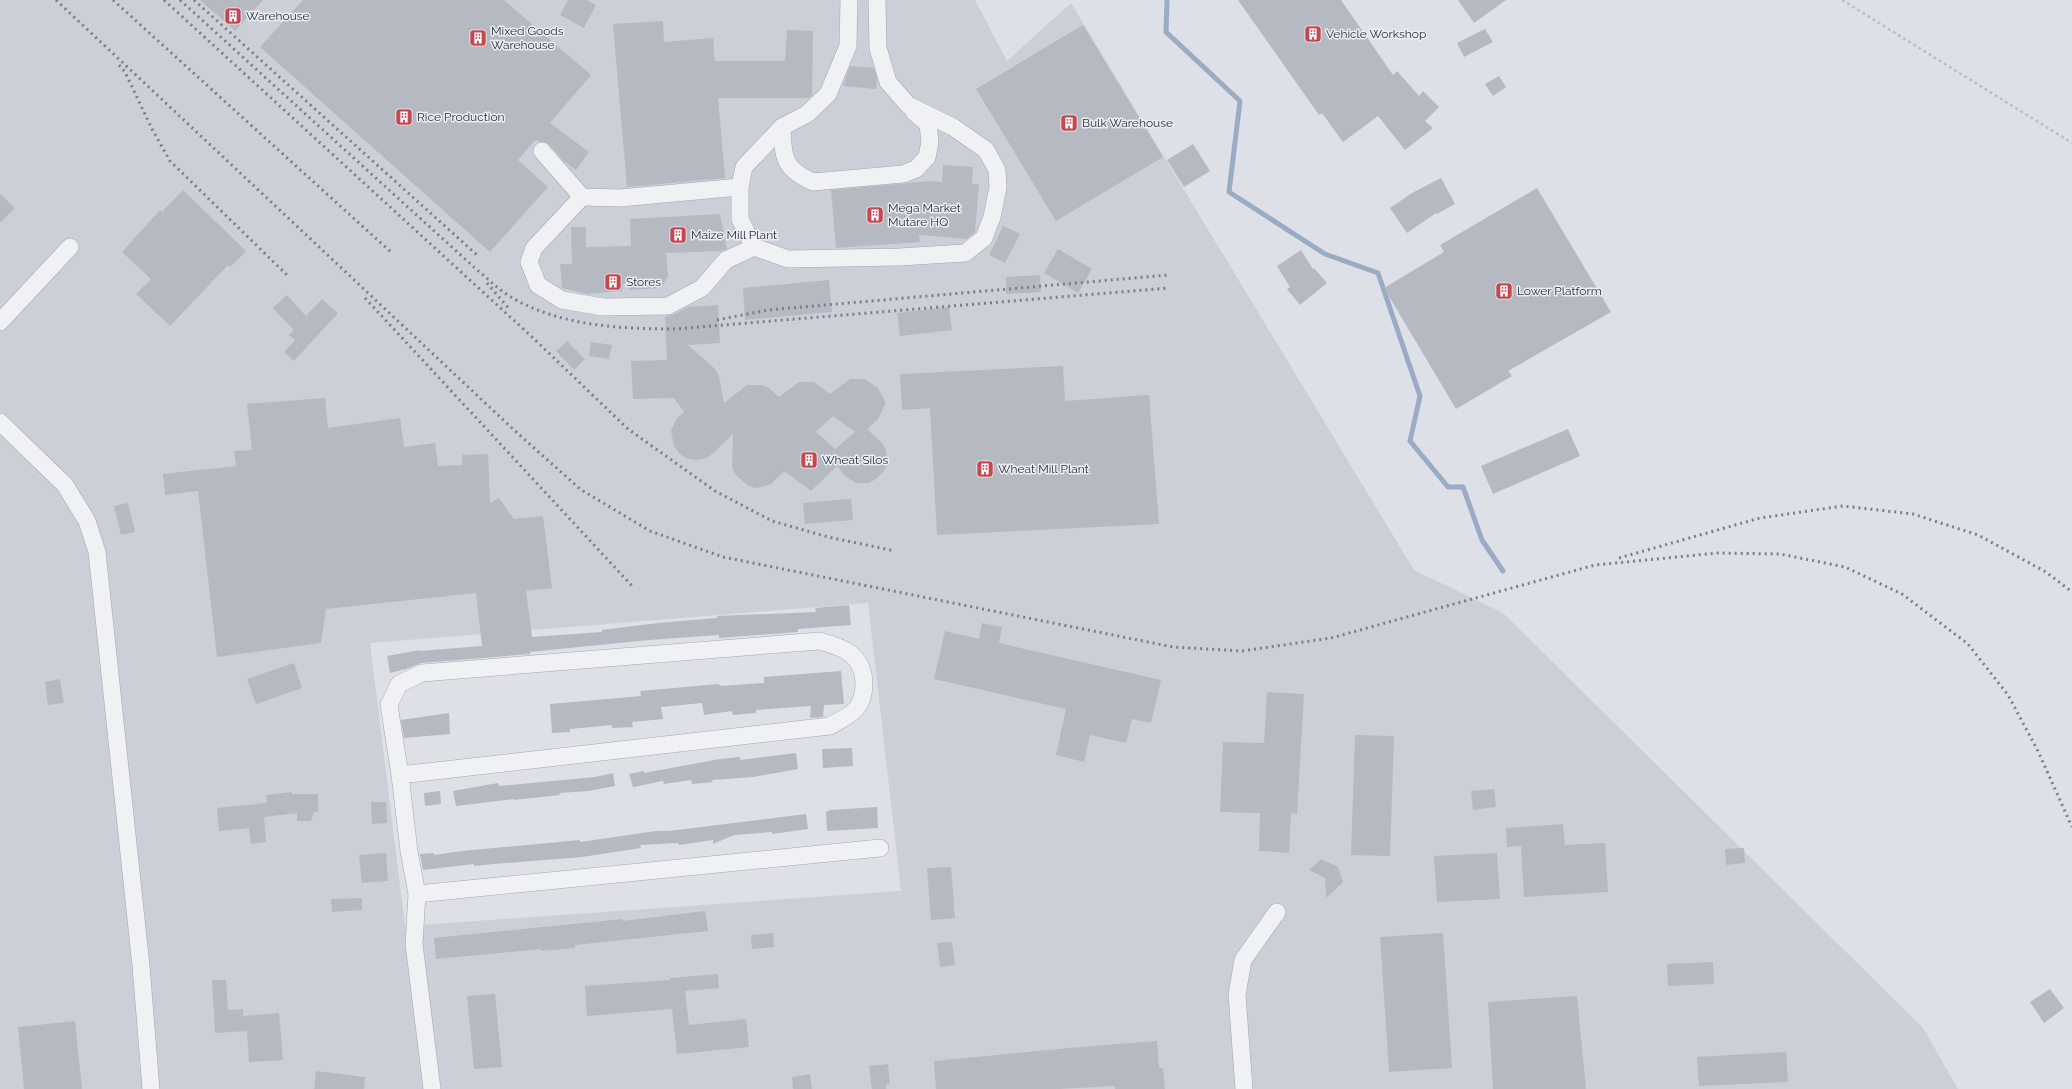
<svg xmlns="http://www.w3.org/2000/svg" width="2072" height="1089" font-family="Raleway,sans-serif">
<rect width="100%" height="100%" fill="#dde0e6"/>
<path fill="#cbcfd8" fill-rule="evenodd" d="M0 0H975L1007 61 1071 3 1414 570 1503 613 1923 1028 1958 1089H0ZM868 603 901 891 405 926 370 643Z"/>
<g fill="none" stroke-linecap="round" stroke-linejoin="round">
<polyline stroke="#9aabc4" stroke-width="5" points="1167,0 1166,32 1240,101 1229,192 1325,254 1378,273 1420,396 1410,441 1448,487 1463,487 1482,540 1503,571"/>
</g>
<g fill="#b5b9c2" fill-rule="evenodd">
<polygon points="200,0 263,0 235,31"/>
<polygon points="303,0 504,0 591,75 550,123 589,152 576,170 565,162 549,144 535,140 518,160 548,187 490,252 260,47"/>
<polygon points="568,0 587,0 596,5 584,28 560,15"/>
<polygon points="1238,0 1341,0 1393,75 1397,71 1419,96 1423,91 1439,107 1425,121 1433,128 1405,150 1378,116 1343,142 1322,113 1319,115"/>
<polygon points="1458,0 1506,0 1474,23"/>
<polygon points="663,21 664,42 713,38 715,61 785,61 787,30 813,31 812,95 809,98 718,98 725,178 627,187 613,24"/>
<polygon points="1083,25 1163,157 1056,221 976,89"/>
<polygon points="1485,29 1493,42 1464,57 1457,43"/>
<polygon points="850,66 874,68 877,79 876,89 843,86"/>
<polygon points="1499,76 1506,87 1493,96 1485,84"/>
<polygon points="1193,144 1210,171 1184,187 1167,160"/>
<polygon points="943,165 973,167 972,184 979,184 975,232 967,239 919,235 920,242 836,248 831,190 931,181 942,182"/>
<polygon points="1441,178 1455,204 1437,214 1436,213 1407,233 1390,208 1412,193"/>
<polygon points="1537,188 1611,312 1508,371 1512,376 1456,409 1384,288 1444,252 1440,245"/>
<polygon points="183,190 246,251 230,267 228,265 170,326 136,294 151,279 122,252 160,210 162,212"/>
<polygon points="0,194 15,208 0,223"/>
<polygon points="720,214 727,249 721,251 666,253 668,276 661,288 629,290 629,284 623,284 622,291 587,294 562,288 560,264 572,264 571,227 586,227 586,247 631,246 630,219"/>
<polygon points="1003,226 1020,234 1005,263 989,255"/>
<polygon points="1058,249 1092,269 1078,293 1044,273"/>
<polygon points="1301,250 1313,269 1314,268 1327,283 1300,305 1287,289 1290,287 1277,266"/>
<polygon points="1040,275 1041,292 1006,294 1006,277"/>
<polygon points="829,280 832,312 745,320 743,288"/>
<polygon points="287,295 306,316 322,299 338,313 294,361 284,352 295,340 289,335 294,330 273,308"/>
<path d="M718 305 720 343 688 345 715 369 719 376 724 403 747 385H762L769 388 779 397 799 382H814L830 394 850 379H865L878 388 886 403 878 419 867 429 882 443 886 450 887 466 882 473 876 479 869 483H856L845 476 837 466 811 491 784 471 771 484 763 487 755 488 747 485 735 474 732 466 733 434 710 456 703 459 694 460 686 458 679 453 674 446 671 431 677 418 684 412 674 398 633 399 631 361 667 360 665 316 673 315 688 307ZM833 416 855 432 835 449 816 432Z"/>
<polygon points="949,307 952,330 900,336 897,313"/>
<polygon points="567,341 585,359 574,370 556,351"/>
<polygon points="591,342 612,345 609,359 589,356"/>
<polygon points="1063,366 1065,401 1149,395 1159,524 937,535 930,408 902,410 900,374"/>
<polygon points="325,398 328,428 400,418 404,447 435,443 438,466 462,465 462,455 488,454 490,503 499,498 514,519 543,516 552,588 526,591 532,637 602,632 602,630 658,623 717,618 717,616 816,612 815,608 849,605 851,625 798,629 798,632 719,638 719,635 649,640 530,652 530,654 421,663 406,669 390,673 387,656 420,650 420,651 482,646 476,593 326,609 321,643 217,657 198,491 165,495 163,474 236,466 234,451 252,450 247,404"/>
<polygon points="1568,429 1580,456 1493,494 1481,466"/>
<polygon points="851,499 853,520 805,524 803,503"/>
<polygon points="128,503 135,532 121,535 114,506"/>
<polygon points="982,623 1002,627 999,643 1161,680 1151,723 1132,719 1126,743 1090,735 1084,762 1056,755 1066,709 934,679 945,631 979,639"/>
<polygon points="294,663 302,688 256,704 247,679"/>
<polygon points="841,671 844,704 824,705 823,717 810,718 811,706 756,710 756,713 733,715 732,711 704,715 702,703 661,707 663,719 632,722 633,727 612,728 612,725 570,729 570,732 552,733 550,704 641,696 640,691 719,684 720,686 764,683 764,677"/>
<polygon points="60,679 64,703 48,705 45,682"/>
<polygon points="1267,692 1304,694 1297,814 1291,813 1289,853 1259,851 1260,813 1220,812 1223,742 1264,743"/>
<polygon points="449,713 450,734 404,738 401,720"/>
<polygon points="1355,735 1394,736 1390,856 1351,855"/>
<polygon points="852,748 853,766 823,768 822,749"/>
<polygon points="796,753 798,769 753,777 712,780 713,782 692,784 691,780 664,784 663,781 633,787 629,774 644,771 644,773 720,759 740,757 740,760"/>
<polygon points="613,773 615,786 589,791 559,793 560,795 514,800 514,799 456,806 453,791 498,783 499,786 595,777"/>
<polygon points="1494,789 1496,807 1473,810 1471,791"/>
<polygon points="440,791 441,804 425,806 424,793"/>
<polygon points="292,792 292,794 318,794 318,812 314,812 311,821 297,821 297,813 264,817 266,842 251,844 249,828 219,831 217,808 267,803 266,795"/>
<polygon points="371,802 386,802 387,823 372,824"/>
<polygon points="877,807 878,828 827,831 826,812 830,810"/>
<polygon points="806,814 808,829 772,834 772,832 734,835 713,844 713,840 679,845 678,843 640,845 641,848 582,857 494,864 474,866 474,864 423,870 420,854 434,853 434,855 462,851 580,840 580,842 656,831 669,831"/>
<polygon points="1563,824 1565,845 1605,843 1608,892 1524,897 1521,846 1507,847 1506,828"/>
<polygon points="1744,848 1745,863 1726,865 1725,849"/>
<polygon points="386,853 388,881 362,883 359,855"/>
<polygon points="1497,853 1500,899 1437,902 1434,856"/>
<polygon points="1321,859 1338,867 1343,882 1326,898 1325,878 1309,870"/>
<polygon points="951,867 955,918 931,920 927,868"/>
<polygon points="362,898 362,910 332,912 331,899"/>
<polygon points="705,911 708,931 575,945 575,948 541,951 541,949 436,959 434,938 622,919 623,921"/>
<polygon points="773,933 774,947 752,949 751,935"/>
<polygon points="1443,933 1452,1068 1389,1072 1380,937"/>
<polygon points="952,942 955,965 940,967 937,943"/>
<polygon points="1713,962 1714,984 1668,986 1667,964"/>
<polygon points="718,974 719,988 685,991 689,1025 746,1019 749,1047 677,1054 672,1009 587,1016 585,986 670,980 670,978"/>
<polygon points="212,980 226,980 228,1010 243,1009 243,1016 279,1013 283,1060 249,1062 247,1031 215,1033"/>
<polygon points="2050,989 2064,1008 2044,1023 2030,1002"/>
<polygon points="495,994 502,1067 474,1069 467,996"/>
<polygon points="1577,996 1586,1089 1493,1089 1488,1002"/>
<polygon points="75,1021 82,1089 24,1089 18,1027"/>
<polygon points="1157,1041 1159,1068 1163,1068 1165,1089 1115,1089 1115,1086 1058,1089 936,1089 934,1061 1069,1048"/>
<polygon points="1786,1052 1788,1082 1699,1086 1697,1057"/>
<polygon points="888,1064 890,1083 886,1085 886,1089 872,1089 869,1066"/>
<polygon points="316,1071 365,1077 364,1089 314,1089"/>
<polygon points="810,1074 812,1089 793,1089 792,1077"/>
</g>
<g fill="none" stroke-linecap="round" stroke-linejoin="round">
<defs>
<g id="minor">
<polyline points="849,0 848,46 828,94 807,114 782,127 744,167 740,187 740,219 754,247 788,259 900,257 965,253 984,238 992,217 998,187 997,170 986,150 953,127 908,105 888,82 878,48 877,0"/>
<path d="M782 127C783 157 783 169 813 182L903 174 916 169 927 157 930 142 928 124 914 112"/>
<polyline points="542,151 582,197 620,198 740,187"/>
<polyline points="582,197 534,248 529,262 538,285 562,300 603,307 668,306 702,288 726,260 754,247"/>
<polyline points="0,322 70,247"/>
<polyline points="0,422 65,485 87,521 97,552 141,966 151,1089"/>
<path d="M400 775 830 726C838 721 850 716 856 709 862 702 864 691 864 683 863 655 844 647 819 641L422 673 399 684 389 705 400 775 409 851 417 894 414 944 432 1089"/>
<polyline points="417,894 880,848"/>
<polyline points="1244,1089 1237,995 1243,960 1277,912"/>
</g>
</defs>
<use href="#minor" stroke="#a3a7b0" stroke-width="18"/>
<polyline stroke="#bbbec5" stroke-width="2.5" stroke-dasharray="3 3" stroke-linecap="butt" points="1842,0 2072,143"/>
<use href="#minor" stroke="#eff1f5" stroke-width="17"/>
<g stroke="#777f8f" stroke-width="3" stroke-dasharray="2 4" stroke-linecap="butt">
<polyline points="56,0 514,430 580,489 650,531 723,557 1173,647 1242,651 1331,638 1595,565 1718,553 1780,554 1845,567 1902,594 1968,644 2008,695 2038,751 2072,827"/>
<polyline points="113,0 392,253"/>
<polyline points="164,0 531,336 628,429 715,491 772,521 828,537 895,551"/>
<path d="M180 0 476 269C487 278 497 288 509 296 559 326 619 329 676 329L1168 288"/>
<polyline points="194,0 477,255"/>
<polyline points="119,65 125,72 152,129 170,161 287,275"/>
<polyline points="487,283 510,310"/>
<polyline points="365,298 633,587"/>
<polyline points="717,320 768,310 1168,275"/>
<polyline points="1619,558 1760,518 1843,506 1913,514 1978,535 2046,572 2072,592"/>
</g>
</g>
<defs>
<symbol id="building-square" viewBox="-11 -11 22 22"><rect x="-9" y="-9" width="18" height="18" rx="4" fill="#c54851" stroke="#eceff4"/><path d="M-4-6H4V6H1V3H-1V6H-4ZM-2.5-4.3h1.7v1.8h-1.7ZM.8-4.3h1.7v1.8H.8ZM-2.5-1h1.7V.8h-1.7ZM.8-1h1.7V.8H.8Z" fill="#fff"/></symbol>
</defs>
<g fill-rule="evenodd">
<use href="#building-square" x="223" y="6" width="20" height="20"/>
<use href="#building-square" x="1303" y="24" width="20" height="20"/>
<use href="#building-square" x="468" y="28" width="20" height="20"/>
<use href="#building-square" x="394" y="107" width="20" height="20"/>
<use href="#building-square" x="1059" y="113" width="20" height="20"/>
<use href="#building-square" x="865" y="205" width="20" height="20"/>
<use href="#building-square" x="668" y="225" width="20" height="20"/>
<use href="#building-square" x="603" y="272" width="20" height="20"/>
<use href="#building-square" x="1494" y="281" width="20" height="20"/>
<use href="#building-square" x="799" y="450" width="20" height="20"/>
<use href="#building-square" x="975" y="459" width="20" height="20"/>
</g>
<g text-anchor="middle" stroke-width="3" stroke-linejoin="round" paint-order="stroke">
<g font-size="12" fill="#272d3c" stroke="#eceff4" text-anchor="start">
<text x="246" y="20">Warehouse</text>
<text x="491" y="35">Mixed Goods<tspan x="491" dy="14">Warehouse</tspan></text>
<text x="1326" y="38">Vehicle Workshop</text>
<text x="417" y="121">Rice Production</text>
<text x="1082" y="127">Bulk Warehouse</text>
<text x="888" y="212">Mega Market<tspan x="888" dy="14">Mutare HQ</tspan></text>
<text x="691" y="239">Maize Mill Plant</text>
<text x="626" y="286">Stores</text>
<text x="1517" y="295">Lower Platform</text>
<text x="822" y="464">Wheat Silos</text>
<text x="998" y="473">Wheat Mill Plant</text>
</g>
</g>
</svg>
